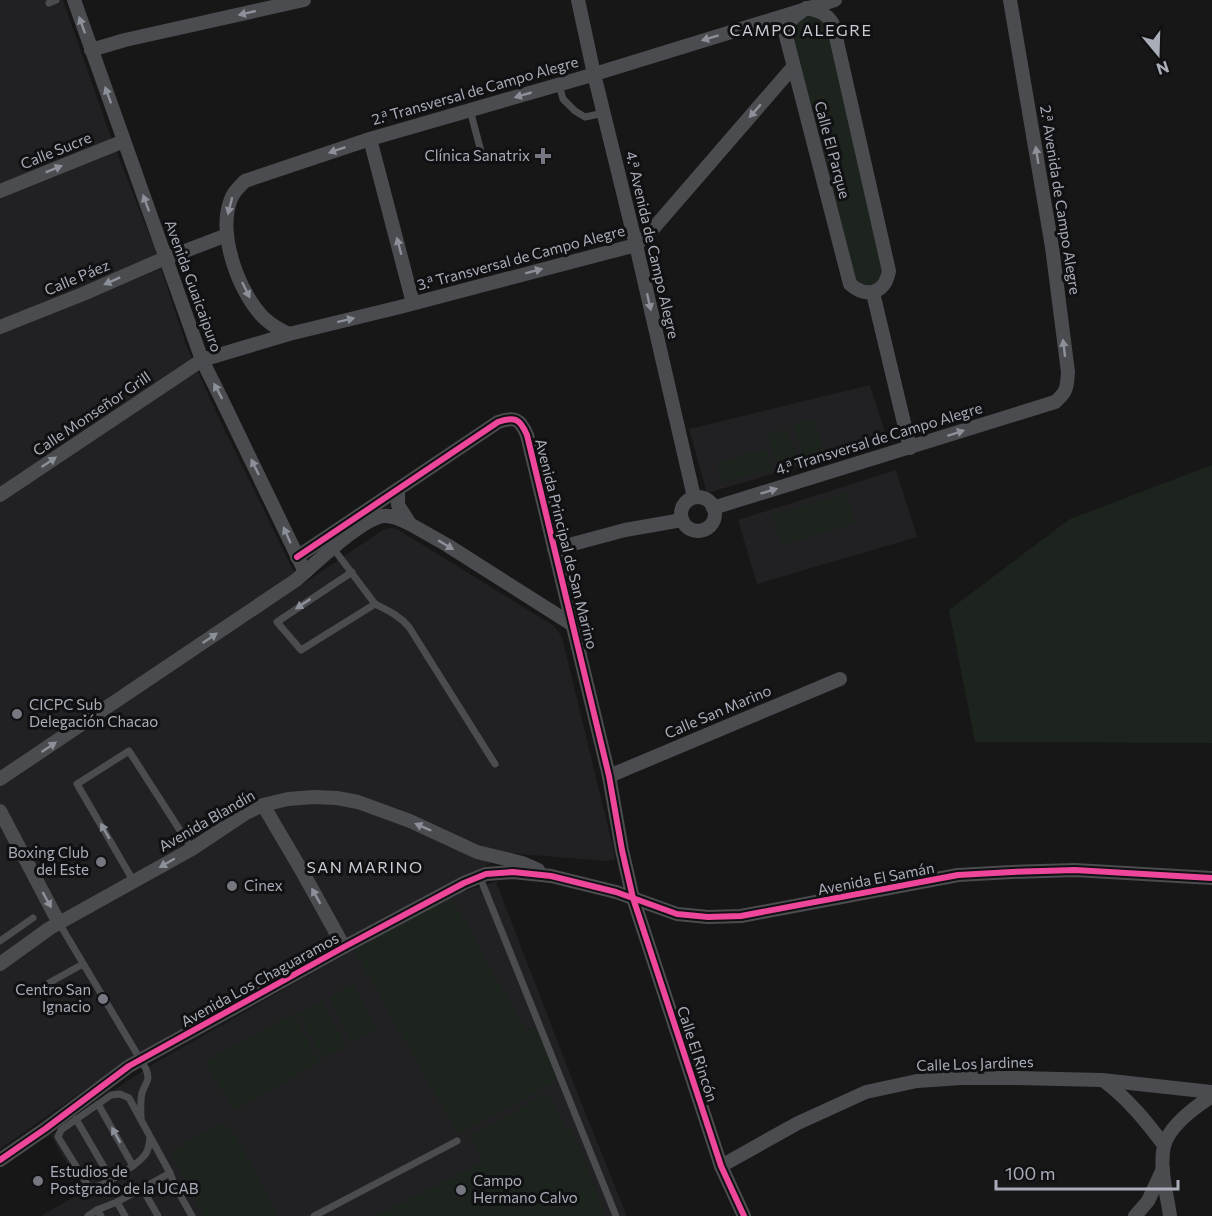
<svg xmlns="http://www.w3.org/2000/svg" width="1212" height="1216" font-family="Commissioner,sans-serif">
<rect width="100%" height="100%" fill="#171717"/>
<g fill="#212123">
<polygon points="0,0 63,0 109,132 154,247 186,345 217,414 292,568 303,584 377,534 385,529 391,528 397,529 554,626 562,637 615,856 614,860 604,861 507,853 476,872 174,1033 129,1059 0,1149"/>
<polygon points="870,385 887,439 862,448 707,493 689,429"/>
<polygon points="896,470 917,537 757,584 738,520"/>
<polygon points="496,882 579,1097 627,1216 41,1216 82,1192 51,1135 63,1127 62,1124 155,1063 450,895"/>
</g>
<g fill="#1d241e">
<polygon points="806,8 829,17 889,271 884,284 855,289 787,27"/>
<polygon points="813,419 825,455 805,462 793,425"/>
<polygon points="787,429 799,466 779,472 767,435"/>
<polygon points="766,449 772,469 723,483 717,463"/>
<polygon points="1212,465 1212,743 975,742 949,610 1070,519"/>
<polygon points="847,493 855,524 781,545 772,515"/>
<polygon points="450,895 526,1031 537,1026 558,1080 458,1135 354,950"/>
<polygon points="352,984 377,1029 353,1042 329,997"/>
<polygon points="322,1001 347,1046 323,1059 298,1014"/>
<polygon points="293,1013 320,1062 234,1111 206,1062"/>
<polygon points="545,1094 551,1096 566,1131 572,1128 606,1216 376,1216 482,1163 476,1146 469,1137"/>
<polygon points="220,1123 231,1128 277,1214 274,1216 204,1216 171,1152"/>
</g>
<g fill="none" stroke-linecap="round" stroke-linejoin="round">
<g stroke="#4b4c50" stroke-width="7">
<polyline points="49,3 56,0"/>
<polyline points="559,85 563,99 575,111 585,117 604,113"/>
<polyline points="470,110 483,159"/>
<polyline points="333,548 375,604 301,650 277,622 352,572"/>
<path d="M375 604C389 611 400 616 409 627L495 764"/>
<polyline points="134,882 77,784 129,751 192,849"/>
<polyline points="483,885 616,1216"/>
<path d="M59 923 146 1069C151 1082 145 1082 142 1093 140 1101 141 1111 141 1119"/>
<polyline points="0,941 33,918"/>
<polyline points="47,984 83,964"/>
<polyline points="98,1104 133,1166"/>
<polyline points="76,1119 111,1179"/>
<path d="M150 1137C149 1144 149 1151 144 1156 138 1164 108 1183 98 1186 94 1187 92 1186 88 1186L84 1179 58 1137 61 1130 111 1095 120 1094 129 1098 170 1173"/>
<polyline points="142,1188 158,1216"/>
<polyline points="117,1202 125,1216"/>
<polyline points="88,1216 97,1210"/>
<polyline points="101,1216 97,1210 117,1202 170,1173 175,1186 192,1216"/>
<polyline points="314,1216 457,1141"/>
</g>
<g stroke="#4b4c50" stroke-width="14">
<polyline points="74,0 202,360 221,398 305,572"/>
<polyline points="578,0 594,74 636,245 694,497"/>
<path d="M806 8C817 10 827 13 833 24L889 271C885 293 867 299 850 284L786 36C787 20 794 17 806 8Z"/>
<polyline points="91,50 125,40 304,0"/>
<polyline points="370,139 413,303"/>
<polyline points="0,191 124,141"/>
<polyline points="873,293 910,448"/>
<polyline points="0,327 83,294 156,262 227,235"/>
<path d="M289 334C280 330 273 326 265 319 239 294 217 234 231 199 234 191 239 187 245 181L370 139 585 77 835 0"/>
<polyline points="398,489 398,505 410,524 447,545 573,625"/>
<polyline points="0,495 202,360 289,334 400,307 636,245 652,230 793,67"/>
<circle cx="698" cy="514" r="17"/>
<path d="M713 508 1055 402C1067 392 1067 387 1068 372L1052 247 1010 0"/>
<polyline points="554,549 625,530 682,520"/>
<path d="M297 557 498 422C515 416 520 419 527 435L609 776 622 850 633 898 721 1166 744 1216"/>
<polyline points="609,776 840,679"/>
<path d="M0 779 296 580C315 564 361 519 383 516 393 515 402 520 410 524"/>
<polyline points="263,805 303,873 344,947"/>
<polyline points="0,811 59,923"/>
<polyline points="0,964 50,928 192,849 246,813 263,805 288,799 314,797 337,798 358,802 410,821 477,852 522,863 538,870"/>
<path d="M1104 1081C1128 1099 1146 1121 1164 1145"/>
<polyline points="0,1160 45,1129 129,1066 344,947 464,883 486,874 513,872 551,876 616,892 677,914 708,917 741,916 958,875 1012,872 1075,870 1212,878"/>
<polyline points="721,1166 798,1123 866,1092 917,1081 961,1078 1018,1078 1102,1080 1212,1092"/>
<polyline points="1135,1216 1148,1201 1163,1169"/>
<path d="M1170 1216C1167 1194 1159 1168 1164 1146 1169 1126 1195 1107 1212 1096"/>
</g>
<defs>
<g id="cycleway">
<path d="M297 557 498 422C515 416 520 419 527 435L609 776 622 850 633 898 721 1166 744 1216"/>
<polyline points="0,1160 45,1129 129,1066 344,947 464,883 486,874 513,872 551,876 616,892 677,914 708,917 741,916 958,875 1012,872 1075,870 1212,878"/>
</g>
</defs>
<use href="#cycleway" stroke="#111113" stroke-width="10"/>
<use href="#cycleway" stroke="#ed469a" stroke-width="6"/>
</g>
<defs><path id="oneway-solid" d="M-6-.8H1V-3.2L6.5 0L1 3.2V.8H-6Z" transform="scale(1.5)"/></defs>
<g fill="#8c9099">
<use href="#oneway-solid" transform="translate(247 13) rotate(167)"/>
<use href="#oneway-solid" transform="translate(82 25) rotate(-110)"/>
<use href="#oneway-solid" transform="translate(710 38) rotate(163)"/>
<use href="#oneway-solid" transform="translate(108 95) rotate(-110)"/>
<use href="#oneway-solid" transform="translate(523 95) rotate(164)"/>
<use href="#oneway-solid" transform="translate(755 111) rotate(131)"/>
<use href="#oneway-solid" transform="translate(337 150) rotate(161)"/>
<use href="#oneway-solid" transform="translate(1037 155) rotate(-99)"/>
<use href="#oneway-solid" transform="translate(54 169) rotate(-22)"/>
<use href="#oneway-solid" transform="translate(146 203) rotate(-110)"/>
<use href="#oneway-solid" transform="translate(230 206) rotate(104)"/>
<use href="#oneway-solid" transform="translate(399 246) rotate(-105)"/>
<use href="#oneway-solid" transform="translate(534 271) rotate(-15)"/>
<use href="#oneway-solid" transform="translate(112 281) rotate(156)"/>
<use href="#oneway-solid" transform="translate(246 290) rotate(64)"/>
<use href="#oneway-solid" transform="translate(649 302) rotate(77)"/>
<use href="#oneway-solid" transform="translate(346 320) rotate(-14)"/>
<use href="#oneway-solid" transform="translate(1064 348) rotate(-97)"/>
<use href="#oneway-solid" transform="translate(218 391) rotate(-118)"/>
<use href="#oneway-solid" transform="translate(956 433) rotate(-18)"/>
<use href="#oneway-solid" transform="translate(49 462) rotate(-34)"/>
<use href="#oneway-solid" transform="translate(255 467) rotate(-116)"/>
<use href="#oneway-solid" transform="translate(769 491) rotate(-17)"/>
<use href="#oneway-solid" transform="translate(287 535) rotate(-114)"/>
<use href="#oneway-solid" transform="translate(446 545) rotate(31)"/>
<use href="#oneway-solid" transform="translate(303 604) rotate(146)"/>
<use href="#oneway-solid" transform="translate(210 638) rotate(-34)"/>
<use href="#oneway-solid" transform="translate(49 747) rotate(-34)"/>
<use href="#oneway-solid" transform="translate(423 827) rotate(-156)"/>
<use href="#oneway-solid" transform="translate(105 831) rotate(-120)"/>
<use href="#oneway-solid" transform="translate(167 863) rotate(150)"/>
<use href="#oneway-solid" transform="translate(316 896) rotate(-119)"/>
<use href="#oneway-solid" transform="translate(47 900) rotate(61)"/>
<use href="#oneway-solid" transform="translate(116 1135) rotate(-119)"/>
</g>
<g fill="#757880" stroke="#111113" stroke-width="2">
<path d="M540 147h6v6h6v6h-6v6h-6v-6h-6v-6h6z"/>
<circle cx="17" cy="714" r="6"/>
<circle cx="101" cy="862" r="6"/>
<circle cx="232" cy="886" r="6"/>
<circle cx="103" cy="999" r="6"/>
<circle cx="38" cy="1181" r="6"/>
<circle cx="461" cy="1190" r="6"/>
</g>
<g text-anchor="middle" stroke-width="6" stroke-linejoin="round" paint-order="stroke">
<g font-size="15" fill="#a8adb8" stroke="#111113">
<text transform="translate(475 91) rotate(-16)" y="5">2.ª Transversal de Campo Alegre</text>
<text transform="translate(832 150) rotate(75)" y="5">Calle El Parque</text>
<text transform="translate(56 151) rotate(-22)" y="5">Calle Sucre</text>
<text transform="translate(1060 200) rotate(81)" y="5">2.ª Avenida de Campo Alegre</text>
<text transform="translate(652 245) rotate(77)" y="5">4.ª Avenida de Campo Alegre</text>
<text transform="translate(521 258) rotate(-15)" y="5">3.ª Transversal de Campo Alegre</text>
<text transform="translate(77 278) rotate(-23)" y="5">Calle Páez</text>
<text transform="translate(193 286) rotate(70)" y="5">Avenida Guaicaipuro</text>
<text transform="translate(92 414) rotate(-34)" y="5">Calle Monseñor Grill</text>
<text transform="translate(879 439) rotate(-17)" y="5">4.ª Transversal de Campo Alegre</text>
<text transform="translate(566 544) rotate(76)" y="5">Avenida Principal de San Marino</text>
<text transform="translate(718 712) rotate(-23)" y="5">Calle San Marino</text>
<text transform="translate(207 821) rotate(-30)" y="5">Avenida Blandín</text>
<text transform="translate(876 879) rotate(-11)" y="5">Avenida El Samán</text>
<text transform="translate(260 980) rotate(-29)" y="5">Avenida Los Chaguaramos</text>
<text transform="translate(697 1054) rotate(72)" y="5">Calle El Rincón</text>
<text transform="translate(975 1064) rotate(-2)" y="5">Calle Los Jardines</text>
</g>
<g font-size="15" fill="#a8adb8" stroke="#111113" text-anchor="start">
<text x="530" y="161" text-anchor="end">Clínica Sanatrix</text>
<text x="29" y="710">CICPC Sub<tspan x="29" dy="17">Delegación Chacao</tspan></text>
<text x="89" y="858" text-anchor="end">Boxing Club<tspan x="89" dy="17">del Este</tspan></text>
<text x="244" y="891">Cinex</text>
<text x="91" y="995" text-anchor="end">Centro San<tspan x="91" dy="17">Ignacio</tspan></text>
<text x="50" y="1177">Estudios de<tspan x="50" dy="17">Postgrado de la UCAB</tspan></text>
<text x="473" y="1186">Campo<tspan x="473" dy="17">Hermano Calvo</tspan></text>
</g>
<g font-size="16" letter-spacing="1.5" fill="#c9ccd4" stroke="#111113">
<text x="801" y="36">CAMPO ALEGRE</text>
<text x="365" y="873">SAN MARINO</text>
</g>
</g>
<g transform="translate(1158 54) rotate(161)" stroke="#111113" stroke-width="4.5" paint-order="stroke">
<path d="M0-4.5L10 22L0 15L-10 22Z" fill="#a8adb8"/>
<text y="-9" font-size="16" font-weight="bold" text-anchor="middle" fill="#a8adb8">N</text>
</g>
<path d="M996 1180v9h182v-9" fill="none" stroke="#a8adb8" stroke-width="3"/>
<text x="1005" y="1180" font-size="18" fill="#a8adb8" stroke="#111113" stroke-width="4.5" paint-order="stroke">100 m</text>
</svg>
